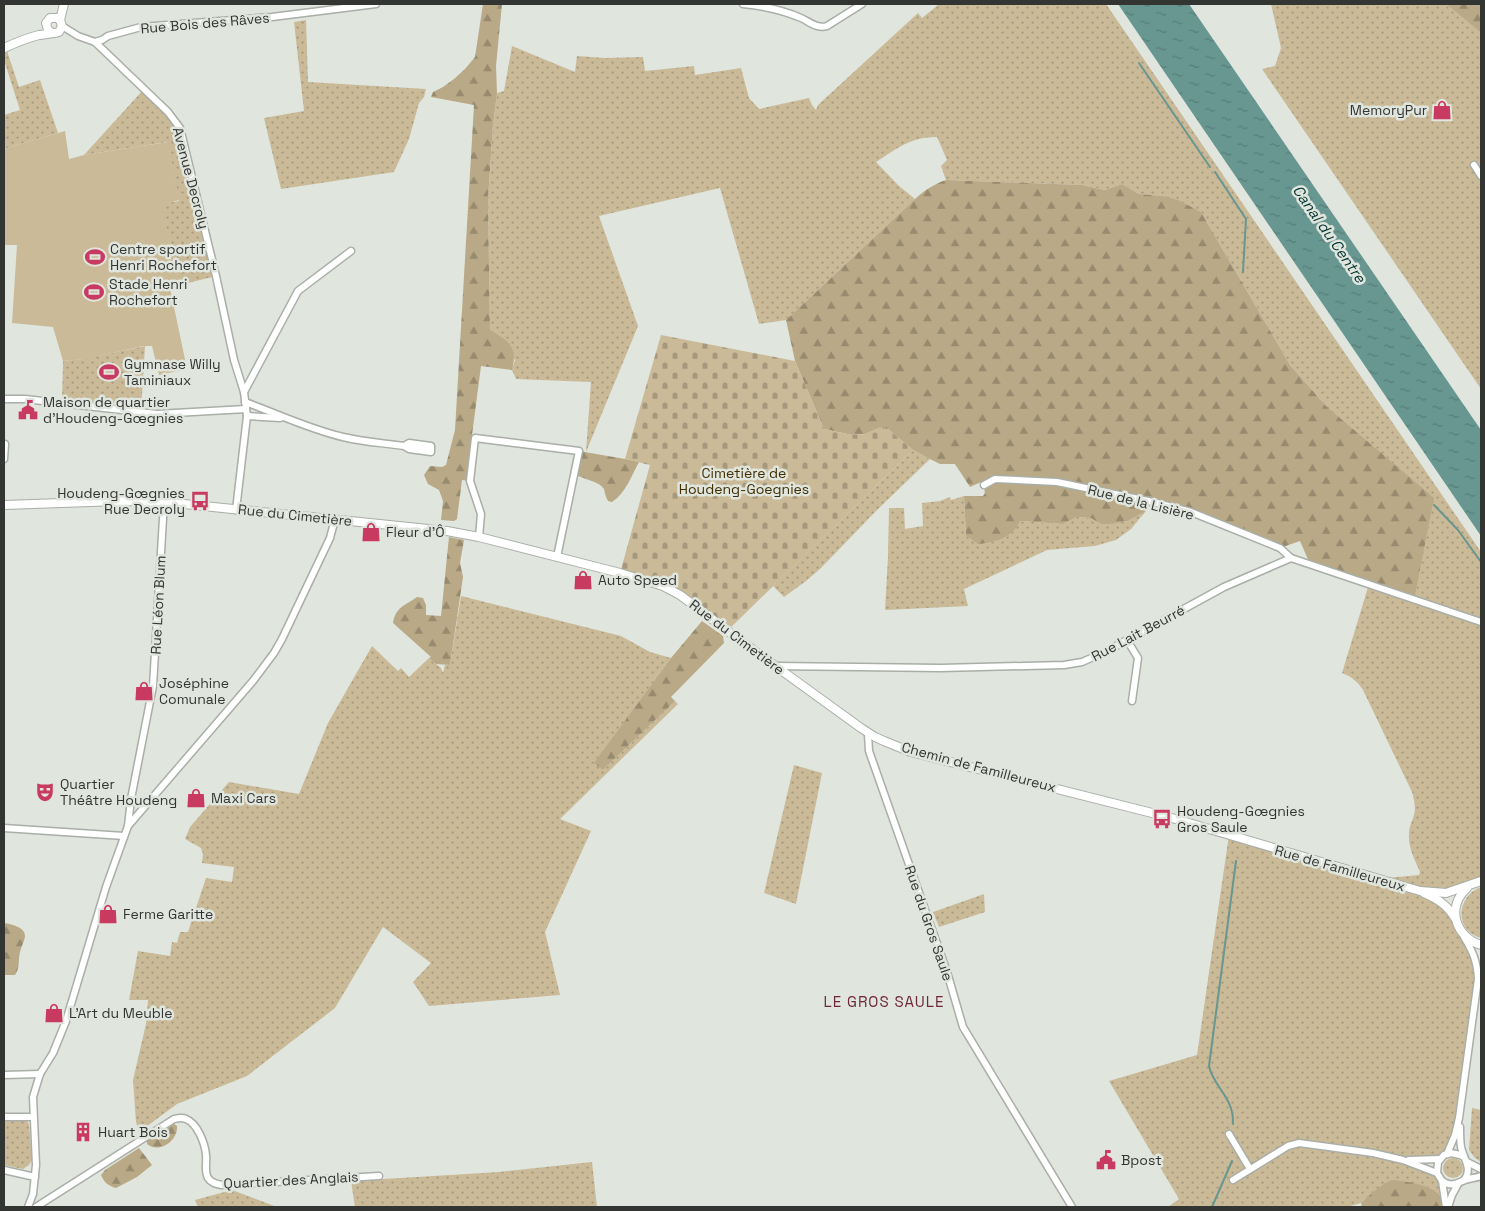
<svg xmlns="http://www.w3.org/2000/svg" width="1485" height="1211" font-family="'Space Grotesk',sans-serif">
<defs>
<pattern id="grass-dots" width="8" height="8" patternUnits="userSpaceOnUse" patternTransform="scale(1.25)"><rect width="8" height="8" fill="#caba98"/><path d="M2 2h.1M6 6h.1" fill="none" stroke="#a5987d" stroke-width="1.8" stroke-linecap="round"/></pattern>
<pattern id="forest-firs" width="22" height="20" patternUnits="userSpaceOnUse" patternTransform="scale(1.25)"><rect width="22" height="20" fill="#b9a986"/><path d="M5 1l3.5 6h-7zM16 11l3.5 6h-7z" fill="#978a6e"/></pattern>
<pattern id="cemetery-stones" width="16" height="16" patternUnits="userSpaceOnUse" patternTransform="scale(1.25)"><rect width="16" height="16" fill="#caba98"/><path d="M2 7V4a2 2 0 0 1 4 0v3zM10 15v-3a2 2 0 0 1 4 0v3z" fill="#a5987d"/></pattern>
<pattern id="water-ripples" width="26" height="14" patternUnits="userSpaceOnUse" patternTransform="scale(1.25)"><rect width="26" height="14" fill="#689792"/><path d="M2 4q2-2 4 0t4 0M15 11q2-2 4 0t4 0" fill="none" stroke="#567c78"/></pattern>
</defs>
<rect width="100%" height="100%" fill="#e0e5de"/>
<g fill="url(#grass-dots)">
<path d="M937 4H1106L1481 552V881L1456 891H1422L1449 908 1477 964 1459 1118 1444 1155 1405 1160 1437 1173 1446 1207 1369 1196 1361 1203 1348 1207H1168L1179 1199 1109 1081 1197 1055 1229 835 1377 879 1419 875 1420 872C1415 860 1408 848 1409 834 1409 827 1412 822 1414 815 1416 808 1414 799 1412 792L1363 690C1357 681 1352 677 1342 673L1369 584 1327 407 1290 365 1201 212 1163 196 1139 194 1122 184 1105 190 1082 185 946 180 941 166 947 160 937 137C910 137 898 148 876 162L899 186 915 199 786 320 759 324 720 188 599 216 638 326 586 452 591 382 516 379 512 370 515 360 490 330 488 199 493 125 497 93 504 91 512 46 575 72 577 56 605 58 643 57 645 71 694 66 695 75 741 68 749 98 759 109 809 98 812 105 816 110 818 105 918 13 922 18 938 5Z"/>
<polygon points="1271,4 1446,4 1481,33 1481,389 1262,69 1275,66 1281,48"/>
<polygon points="306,20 308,82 426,89 424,97 419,103 409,139 394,172 281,189 264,118 304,111 294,22"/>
<polygon points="7,51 19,87 40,80 58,133 4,149 4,115 20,110 4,60 4,53"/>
<polygon points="144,89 176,122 216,276 180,285 161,204 179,201 167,142 84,155"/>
<polygon points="145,346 141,412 62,403 63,361 83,359"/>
<polygon points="913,450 930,459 877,510 821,568 806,581 784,597 773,586"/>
<polygon points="964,496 966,535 1019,521 1063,524 1077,517 1092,518 1101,524 1128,521 1146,511 1131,529 1116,540 1095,546 1047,550 964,589 968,606 885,610 888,557 889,508 904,508 905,529 923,526 922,503 940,501 950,497 951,500"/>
<polygon points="461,596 621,636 650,652 671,658 595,763 603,770 675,701 678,704 560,819 591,831 545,932 560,995 429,1006 413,982 431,963 383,927 335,1008 247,1076 177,1104 139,1132 136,1122 133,1080 146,1024 148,1000 129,1000 138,951 170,956 172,942 177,943 180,932 188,932 206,878 232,882 234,867 202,863 203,854 201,848 185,839 190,827 229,782 299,794 328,723 372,646 398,671 401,668 409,677 429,658 441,668 443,673 445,665 450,665"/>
<polygon points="794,765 822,773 796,904 764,893"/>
<path d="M1481 887V938C1454 931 1456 896 1481 887Z"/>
<polygon points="984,894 985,912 939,927 933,912"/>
<polygon points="1472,1108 1481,1110 1481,1162 1475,1158 1469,1150"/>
<polygon points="4,1119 26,1120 29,1124 32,1160 29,1165 23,1169 4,1165"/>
<circle cx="1453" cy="1168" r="10"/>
<polygon points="592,1162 597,1207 355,1207 351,1181 499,1172"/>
<polygon points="232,1190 277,1207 198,1207 195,1200"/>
</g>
<g fill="url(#forest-firs)">
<path d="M483 4H502L496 66 497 93 493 125 488 199 490 330C509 341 518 347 512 370L481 366 472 435 475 438 470 481 462 480 457 519 454 521 441 520 443 501 439 490 428 484 424 475 430 466 442 467 446 465 455 430 474 105 431 97 433 92 443 87 454 79 465 69 475 57Z"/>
<polygon points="1446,4 1478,4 1481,6 1481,33"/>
<path d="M946 180 1082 185 1105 190 1122 184 1139 194 1163 196 1178 200 1201 212 1290 365 1327 407 1434 498 1414 600 1310 564 1300 541 1280 548 1191 512 1153 502 1146 511 1128 521 1109 524H1101L1091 518 1077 517 1063 524 1020 521C1012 538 996 542 978 544L966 535 964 496H983L985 493C984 489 985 484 981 482L970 487 955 464H940L930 459 913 450 888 429 880 428 865 434 852 435 824 429 795 361 786 320 915 199C925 190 934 184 946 180Z"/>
<path d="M579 451 625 459 639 462C632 475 625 494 612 502L608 501C606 498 605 493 604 489 598 480 583 480 575 474Z"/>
<path d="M449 537 464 540 460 563 463 577 450 665 436 664 429 658 431 657 393 623C396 606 405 606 417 597L423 598 426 605V615L441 616Z"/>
<polygon points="702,621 723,636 724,643 671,697 675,701 603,770 594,763 671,658"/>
<path d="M4 923C11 924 26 927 25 937 24 942 21 947 20 952 18 960 20 969 15 975H4Z"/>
<path d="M174 1124 177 1126C178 1141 159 1154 147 1144V1140Z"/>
<path d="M139 1148 152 1165 137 1177 116 1188C108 1186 104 1182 101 1175L105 1170Z"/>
<path d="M1392 1180C1405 1181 1433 1185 1440 1196 1442 1199 1444 1204 1445 1207H1362L1361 1203C1371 1194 1380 1185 1392 1180Z"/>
</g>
<polygon fill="url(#cemetery-stones)" points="661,335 795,361 824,429 852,435 865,434 880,427 888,429 913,450 727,631 688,600 620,573 650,465 625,459"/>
<polygon fill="#caba98" points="65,131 69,159 84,155 168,142 179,200 162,205 180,285 170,288 187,369 159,375 152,346 143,346 85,359 63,361 53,327 12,323 17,245 4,245 4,149"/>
<polygon fill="url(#water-ripples)" points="1118,4 1189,4 1481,430 1481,536"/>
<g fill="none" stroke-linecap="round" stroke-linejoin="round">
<g stroke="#689792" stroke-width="2">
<polyline points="1139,63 1210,167"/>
<polyline points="1215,172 1246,219 1243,272"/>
<polyline points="1434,505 1458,530 1481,562"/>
<path d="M1233 1124C1233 1120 1233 1116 1232 1112 1229 1095 1212 1083 1209 1066L1236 861"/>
<polyline points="1212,1207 1232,1161"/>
</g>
<defs>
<g id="minor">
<path d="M743 4C763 6 783 10 801 18 810 22 817 29 827 26L862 4"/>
<polyline points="62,26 78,36 95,42 168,112 180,128 216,276 234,360 244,392 247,416 236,510"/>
<polyline points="95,42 102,40 108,36 141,27 272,17 376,4"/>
<polyline points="1474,165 1481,176"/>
<polyline points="244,392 298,291 351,251"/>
<polyline points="4,399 25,399 157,414 246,409"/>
<path d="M245 402C278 414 309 429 343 437 363 442 384 443 404 446L409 449 431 452V446L409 443 404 446"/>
<polyline points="247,416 280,418"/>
<polyline points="4,444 5,444 4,459"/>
<polyline points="984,485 995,479 1057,482 1153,502 1191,512 1280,548 1291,558"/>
<polyline points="479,537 481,514 470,481 475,438 579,451 557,557"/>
<polyline points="1127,640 1138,658 1132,701"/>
<polyline points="774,666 941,668 1064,665 1082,662 1107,651 1224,587 1291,558 1481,622"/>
<polyline points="868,734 869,751 947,972 963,1027 1072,1207"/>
<polyline points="128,826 253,681 274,653 282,639 330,538 335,519"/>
<polyline points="4,828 124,836"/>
<polyline points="4,1075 40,1074"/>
<polyline points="4,1117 33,1117"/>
<path d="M1460 1127C1460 1134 1460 1140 1461 1147 1464 1160 1473 1169 1464 1180"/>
<polyline points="1229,1134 1250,1169"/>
<path d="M1447 1154 1455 1135 1459 1118 1478 979C1477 961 1473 952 1464 937"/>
<polyline points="1409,1160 1440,1159"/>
<polyline points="1467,1162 1481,1169"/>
<polyline points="4,1170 35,1177"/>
<polyline points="1233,1180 1288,1146 1299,1143 1373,1153 1403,1160 1437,1173"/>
<path d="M1442 1181C1451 1187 1456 1184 1465 1180 1470 1178 1476 1178 1481 1176"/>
<polyline points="28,1207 33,1194 36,1165 33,1097 40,1074 53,1053 66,1021 106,887 128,826 131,799 153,686 164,502"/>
<path d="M36 1207 174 1119C178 1118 182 1117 186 1119 197 1123 205 1143 206 1155 207 1163 204 1171 208 1178 211 1183 216 1184 222 1185L379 1176"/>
<polyline points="1446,1207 1442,1181 1437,1173 1438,1162 1444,1155 1451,1153 1460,1155 1464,1157"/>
<polyline points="1448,1207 1452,1195 1458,1184"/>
</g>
<g id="tertiary">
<polyline points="60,20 64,4"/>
<path d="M4 48C15 43 26 38 39 35 45 34 52 34 59 32L62 26 60 20 57 18H50L46 23 48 30 52 33"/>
<polyline points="4,505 119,501 164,502 409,527 447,531 479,537 620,573 663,586 680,595 745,644 861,728 875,737 884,741 911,752 1172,818 1420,891 1446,893 1481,881"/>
<path d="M1467 888C1446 907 1455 937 1481 945"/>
<path d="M1424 893C1438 899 1447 905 1455 918"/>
</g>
</defs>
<use href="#minor" stroke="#a9aea7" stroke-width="9"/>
<use href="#tertiary" stroke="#a9aea7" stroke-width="10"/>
<use href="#minor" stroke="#fff" stroke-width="6"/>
<use href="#tertiary" stroke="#fff" stroke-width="8"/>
</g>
<defs>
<symbol id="shop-bare" viewBox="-9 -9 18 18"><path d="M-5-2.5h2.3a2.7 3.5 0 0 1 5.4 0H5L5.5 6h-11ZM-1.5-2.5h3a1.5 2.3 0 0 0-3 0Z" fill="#c93a61" stroke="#e0e5de" stroke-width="2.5" paint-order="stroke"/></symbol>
<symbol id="stadium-bare" viewBox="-9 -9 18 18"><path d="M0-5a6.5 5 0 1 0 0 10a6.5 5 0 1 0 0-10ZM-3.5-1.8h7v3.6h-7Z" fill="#c93a61" stroke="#e0e5de" stroke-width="2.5" paint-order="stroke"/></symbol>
<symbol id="civic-bare" viewBox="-9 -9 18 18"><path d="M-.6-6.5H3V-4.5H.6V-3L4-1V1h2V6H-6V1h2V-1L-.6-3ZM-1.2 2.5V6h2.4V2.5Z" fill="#c93a61" stroke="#e0e5de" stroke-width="2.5" paint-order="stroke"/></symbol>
<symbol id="bus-bare" viewBox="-9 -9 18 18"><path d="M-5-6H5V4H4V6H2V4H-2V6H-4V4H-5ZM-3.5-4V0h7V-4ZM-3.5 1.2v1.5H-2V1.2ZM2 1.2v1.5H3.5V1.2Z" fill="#c93a61" stroke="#e0e5de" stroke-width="2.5" paint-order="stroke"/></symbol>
<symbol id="theatre-bare" viewBox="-9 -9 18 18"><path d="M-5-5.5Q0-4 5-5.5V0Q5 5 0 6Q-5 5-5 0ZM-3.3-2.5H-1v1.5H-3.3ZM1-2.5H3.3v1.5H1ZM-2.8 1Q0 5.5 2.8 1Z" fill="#c93a61" stroke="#e0e5de" stroke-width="2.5" paint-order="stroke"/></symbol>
<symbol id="building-bare" viewBox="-9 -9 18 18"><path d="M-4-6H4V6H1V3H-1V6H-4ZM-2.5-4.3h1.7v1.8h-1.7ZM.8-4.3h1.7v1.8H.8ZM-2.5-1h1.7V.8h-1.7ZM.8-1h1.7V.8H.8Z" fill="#c93a61" stroke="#e0e5de" stroke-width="2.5" paint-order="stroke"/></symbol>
</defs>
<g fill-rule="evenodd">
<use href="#shop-bare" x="1428" y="96" width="28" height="28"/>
<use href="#stadium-bare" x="81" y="243" width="28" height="28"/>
<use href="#stadium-bare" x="80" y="278" width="28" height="28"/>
<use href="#stadium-bare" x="95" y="358" width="28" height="28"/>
<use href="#civic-bare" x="14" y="396" width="28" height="28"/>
<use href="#bus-bare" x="186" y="487" width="28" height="28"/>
<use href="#shop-bare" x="357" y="518" width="28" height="28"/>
<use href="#shop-bare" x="569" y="566" width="28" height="28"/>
<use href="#shop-bare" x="130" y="677" width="28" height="28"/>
<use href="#theatre-bare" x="31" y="778" width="28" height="28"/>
<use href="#shop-bare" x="182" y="784" width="28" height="28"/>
<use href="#bus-bare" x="1148" y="805" width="28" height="28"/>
<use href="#shop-bare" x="94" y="900" width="28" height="28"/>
<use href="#shop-bare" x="40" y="999" width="28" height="28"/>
<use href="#building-bare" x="69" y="1118" width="28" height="28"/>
<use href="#civic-bare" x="1092" y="1146" width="28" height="28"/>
</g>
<g text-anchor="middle" stroke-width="5" stroke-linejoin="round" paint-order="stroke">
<g font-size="14" fill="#333533" stroke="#e0e5de">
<text transform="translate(205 23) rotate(-5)" y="5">Rue Bois des Râves</text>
<text transform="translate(191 178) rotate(75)" y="5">Avenue Decroly</text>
<text transform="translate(1141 502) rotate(14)" y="5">Rue de la Lisière</text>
<text transform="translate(295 515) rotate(6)" y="5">Rue du Cimetière</text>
<text transform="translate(158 605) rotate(-87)" y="5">Rue Léon Blum</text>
<text transform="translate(1138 633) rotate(-28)" y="5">Rue Lait Beurré</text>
<text transform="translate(737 637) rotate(37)" y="5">Rue du Cimetière</text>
<text transform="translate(979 767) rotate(15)" y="5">Chemin de Familleureux</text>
<text transform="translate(1340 868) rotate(16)" y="5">Rue de Familleureux</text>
<text transform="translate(929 923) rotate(71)" y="5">Rue du Gros Saule</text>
<text transform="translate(291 1180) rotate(-3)" y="5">Quartier des Anglais</text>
</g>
<g font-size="14" fill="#333533" stroke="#e0e5de" text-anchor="start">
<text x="1427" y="115" text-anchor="end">MemoryPur</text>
<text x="110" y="254">Centre sportif<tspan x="110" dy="16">Henri Rochefort</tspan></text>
<text x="109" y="289">Stade Henri<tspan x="109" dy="16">Rochefort</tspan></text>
<text x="124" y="369">Gymnase Willy<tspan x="124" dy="16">Taminiaux</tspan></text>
<text x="43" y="407">Maison de quartier<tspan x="43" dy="16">d'Houdeng-Gœgnies</tspan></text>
<text x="185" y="498" text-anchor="end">Houdeng-Gœgnies<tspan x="185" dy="16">Rue Decroly</tspan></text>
<text x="386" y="537">Fleur d'Ô</text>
<text x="598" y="585">Auto Speed</text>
<text x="159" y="688">Joséphine<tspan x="159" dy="16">Comunale</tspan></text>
<text x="60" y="789">Quartier<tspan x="60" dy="16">Théâtre Houdeng</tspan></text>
<text x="211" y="803">Maxi Cars</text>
<text x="1177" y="816">Houdeng-Gœgnies<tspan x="1177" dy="16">Gros Saule</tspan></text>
<text x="123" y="919">Ferme Garitte</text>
<text x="69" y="1018">L'Art du Meuble</text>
<text x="98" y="1137">Huart Bois</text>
<text x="1121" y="1165">Bpost</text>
</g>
<g font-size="14" fill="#412f00" stroke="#e0e5de">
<text x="744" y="478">Cimetière de<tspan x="744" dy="16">Houdeng-Goegnies</tspan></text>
</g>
<g font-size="15" font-style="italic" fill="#033431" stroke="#e0e5de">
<text transform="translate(1329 234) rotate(55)" y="5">Canal du Centre</text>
</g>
<g font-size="15" letter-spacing="1" fill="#6e2838" stroke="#e0e5de">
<text x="884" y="1007">LE GROS SAULE</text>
</g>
</g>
<rect width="1485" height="1211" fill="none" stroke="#333533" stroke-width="10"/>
</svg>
